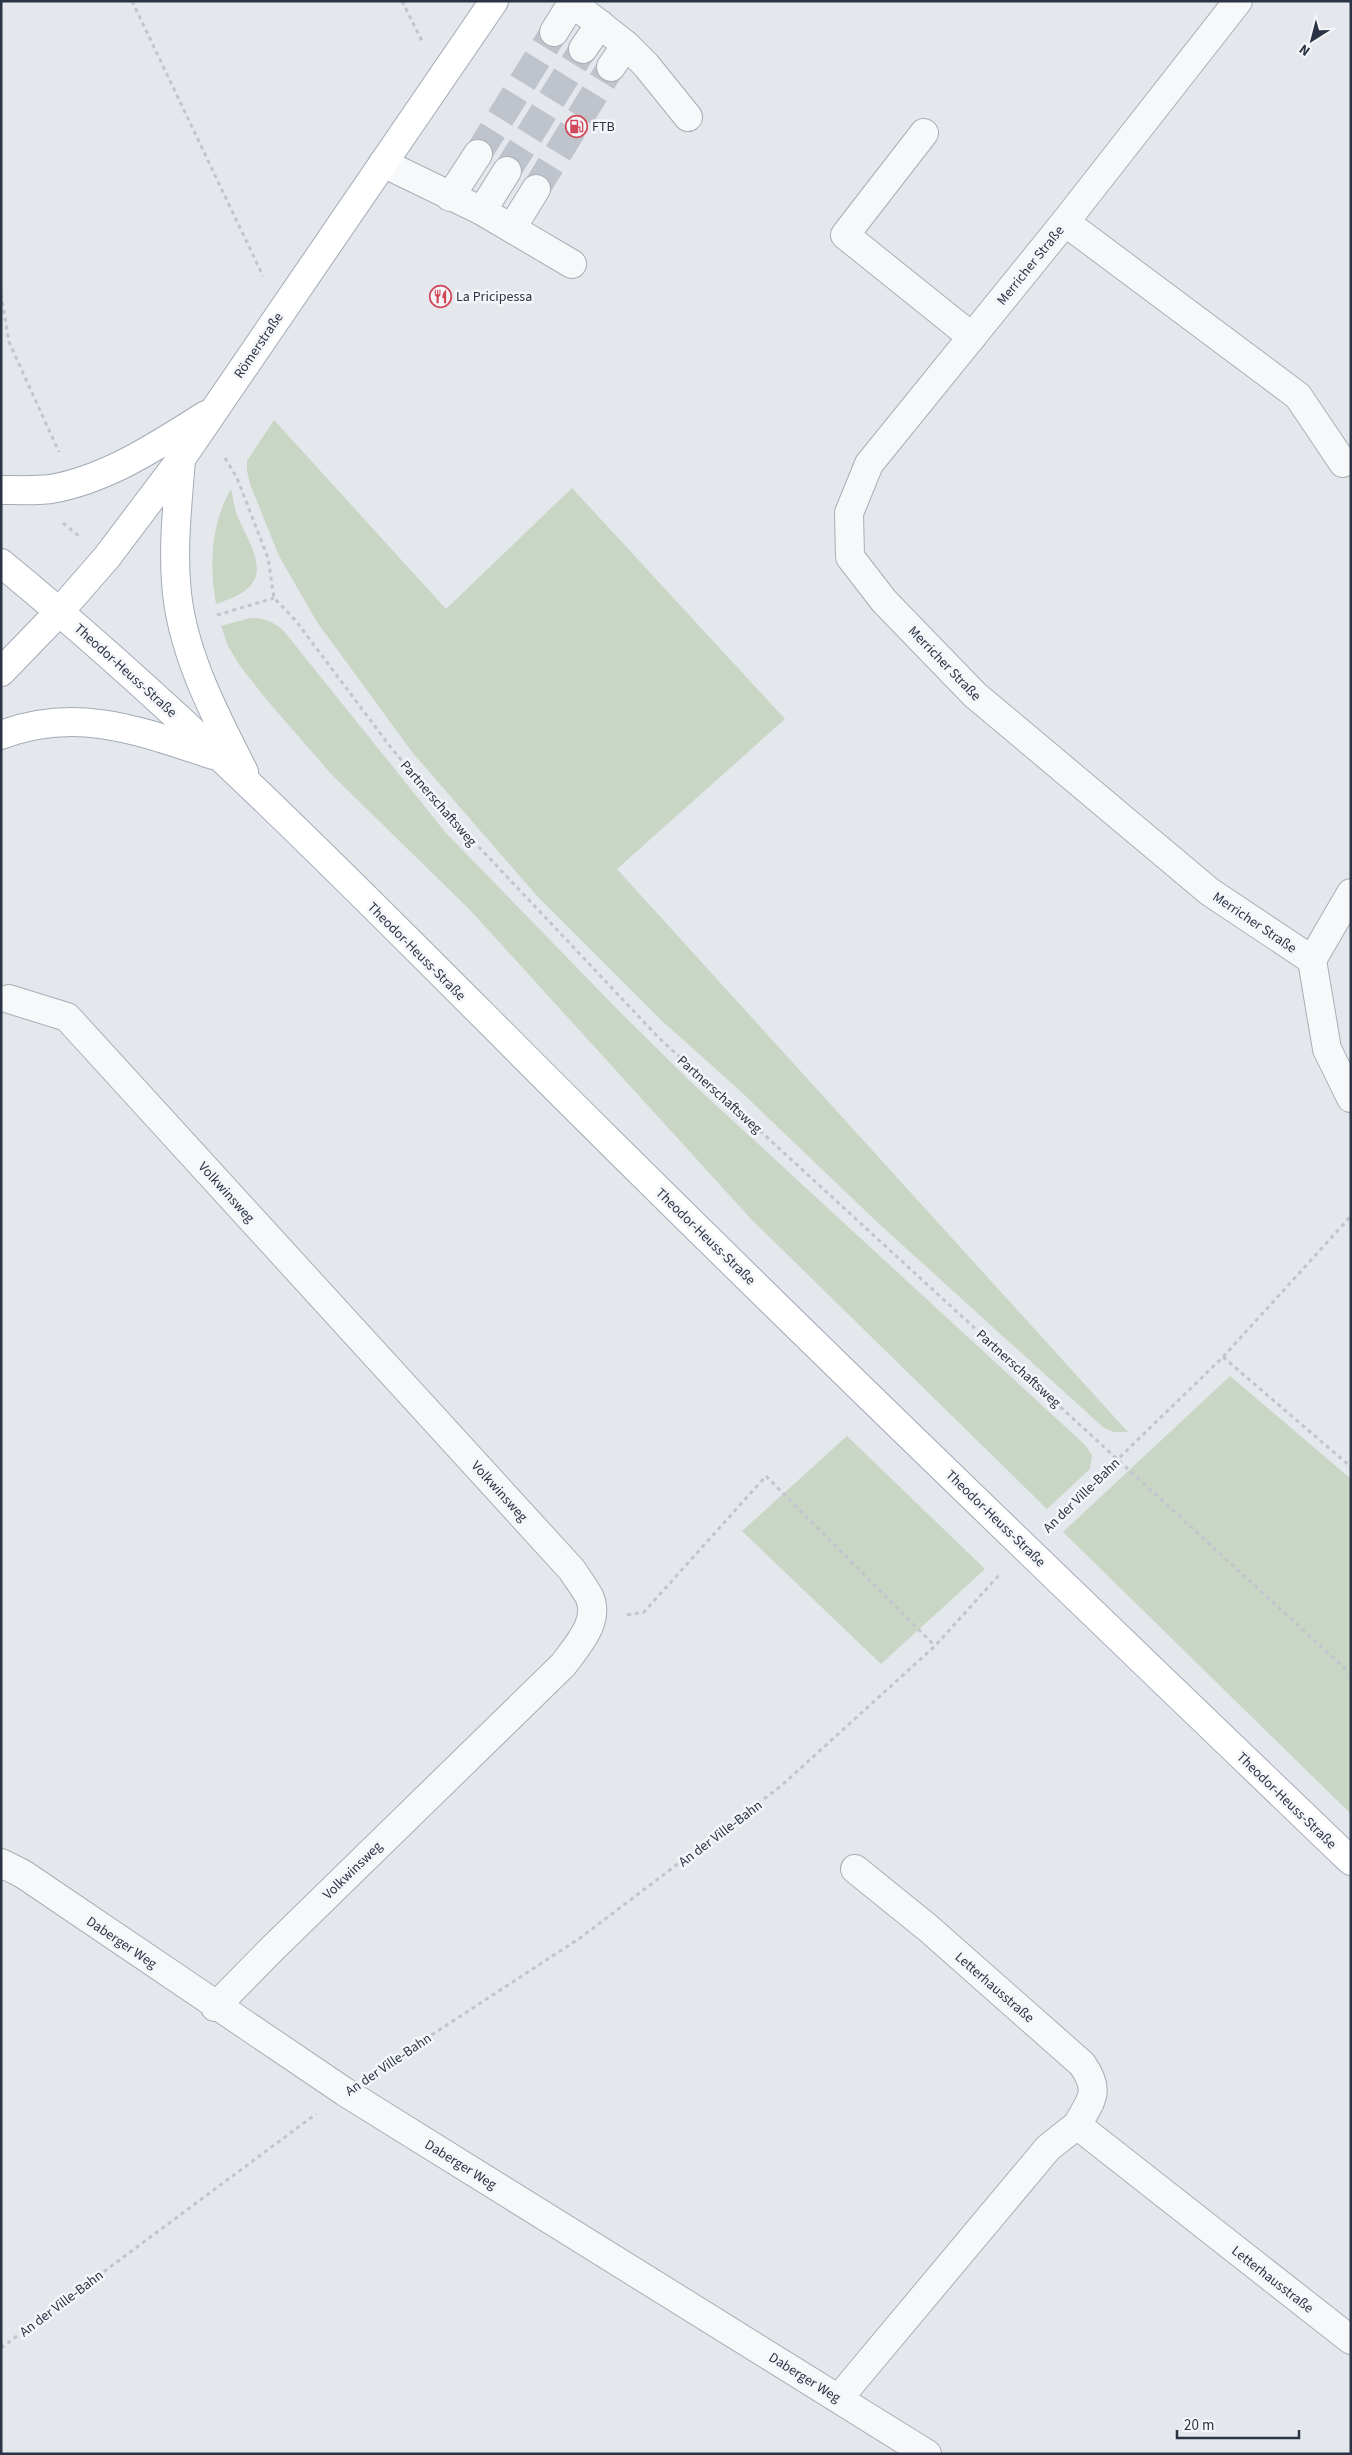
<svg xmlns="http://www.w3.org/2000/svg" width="1352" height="2455" font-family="'Source Sans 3',sans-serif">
<rect width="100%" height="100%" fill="#e4e7ec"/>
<g fill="#c9d6c5">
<polygon points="274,420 446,609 572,488 785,719 617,869 1128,1432 1114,1432 1104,1428 876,1221 737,1088 662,1021 537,896 412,752 317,622 279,556 250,484 247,471 247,461"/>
<path d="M231 489C233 497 234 505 236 512 242 531 266 563 253 582 245 595 229 599 216 604 209 566 211 523 231 489Z"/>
<path d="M250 618C263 618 272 621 283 630L446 833 619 1011 693 1084 1084 1444 1092 1455 1090 1469 1047 1509 751 1219 470 910 332 775 266 699 240 666 228 646 221 626Z"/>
<polygon points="1230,1376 1351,1479 1351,1814 1063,1532"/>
<polygon points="847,1436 985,1569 881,1664 742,1531"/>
</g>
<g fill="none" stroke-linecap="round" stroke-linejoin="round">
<g stroke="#bfc3cb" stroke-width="28" stroke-dasharray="28 14" stroke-linecap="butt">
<polyline points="478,154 554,32"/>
<polyline points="507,171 583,49"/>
<polyline points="536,189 611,67"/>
</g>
<defs>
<g id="minor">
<polyline points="570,1 626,45 646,65 688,117"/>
<polyline points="1238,1 1065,222 869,464 849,513 850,557 884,601 975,695 1210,892 1312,960"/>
<polyline points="554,32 572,3"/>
<polyline points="583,49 600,24"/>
<polyline points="611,67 626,45"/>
<polyline points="924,133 845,235 972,337"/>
<polyline points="383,163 482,211 572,264"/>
<polyline points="450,197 478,154"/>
<polyline points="482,211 507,171"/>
<polyline points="1065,222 1298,396 1343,463"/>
<polyline points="512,228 536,189"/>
<polyline points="1312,960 1327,1049 1351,1098"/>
<polyline points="1312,960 1351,893"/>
<path d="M9 999 67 1017 572 1570C577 1578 584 1587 589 1596 601 1621 577 1646 563 1665L272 1949 215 2007"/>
<polyline points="1,1863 23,1874 345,2092 927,2454"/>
<path d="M855 1869 928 1928 1082 2064C1101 2091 1092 2099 1077 2125L1351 2340"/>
<polyline points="839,2398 1048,2148 1077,2125"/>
</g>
<g id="major">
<path d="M181 459C178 500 173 541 176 582 180 649 214 713 244 772"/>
<path d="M1 490C17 490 35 491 51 489 108 479 158 445 206 415"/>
<path d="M1 563C217 740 410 944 608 1140 853 1383 1102 1622 1351 1861"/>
<polyline points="1,672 60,611 107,557 181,459 494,1"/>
<path d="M1 735C77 706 140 731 213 755"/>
</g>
</defs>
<use href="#minor" stroke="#a9aeb7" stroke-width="30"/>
<use href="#major" stroke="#a3abb8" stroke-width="30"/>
<g stroke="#c2c5cb" stroke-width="3" stroke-dasharray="4 4" stroke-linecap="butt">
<polyline points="132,1 263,276"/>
<polyline points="402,1 423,43"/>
<polyline points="1,294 9,342 59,452"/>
<polyline points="225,458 237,478 268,558 274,598 296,621 392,749 445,811 659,1038 1351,1674"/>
<polyline points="63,523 79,536"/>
<polyline points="217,615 274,598"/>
<polyline points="1223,1357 1351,1467"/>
<polyline points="1051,1524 1223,1357 1351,1216"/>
<polyline points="627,1615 644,1612 766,1476 935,1646"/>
<polyline points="378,2070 580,1938 781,1786 935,1646 1000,1574"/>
<polyline points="1,2348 316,2114"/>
</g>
<use href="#minor" stroke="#f7f8fa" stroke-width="28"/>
<use href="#major" stroke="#fff" stroke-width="28"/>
</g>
<defs>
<symbol id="fuel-ring" viewBox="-11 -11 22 22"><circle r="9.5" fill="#f4f6f9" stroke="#d1495b" stroke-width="1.5"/><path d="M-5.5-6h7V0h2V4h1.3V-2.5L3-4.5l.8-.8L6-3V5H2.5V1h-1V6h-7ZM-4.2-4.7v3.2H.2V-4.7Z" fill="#d1495b"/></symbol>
<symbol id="restaurant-ring" viewBox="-11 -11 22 22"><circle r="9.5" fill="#f4f6f9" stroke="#d1495b" stroke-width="1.5"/><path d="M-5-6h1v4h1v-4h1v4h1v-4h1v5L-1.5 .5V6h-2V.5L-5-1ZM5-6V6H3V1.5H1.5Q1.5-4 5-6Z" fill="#d1495b"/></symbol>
</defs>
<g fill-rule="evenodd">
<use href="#fuel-ring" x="564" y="114" width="25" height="25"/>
<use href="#restaurant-ring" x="428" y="284" width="25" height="25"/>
</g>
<g text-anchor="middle" stroke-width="5" stroke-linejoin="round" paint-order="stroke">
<g font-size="14" fill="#2b3445" stroke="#f4f6f9" text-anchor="start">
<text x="592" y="131">FTB</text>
<text x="456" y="301">La Pricipessa</text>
</g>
<g font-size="14" fill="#2b3445" stroke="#f4f6f9">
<text transform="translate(1030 265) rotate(-51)" y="5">Merricher Straße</text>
<text transform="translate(258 345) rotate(-56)" y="5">Römerstraße</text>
<text transform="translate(945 663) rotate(46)" y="5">Merricher Straße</text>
<text transform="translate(126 670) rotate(42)" y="5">Theodor-Heuss-Straße</text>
<text transform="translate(439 803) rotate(49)" y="5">Partnerschaftsweg</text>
<text transform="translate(1255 922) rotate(34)" y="5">Merricher Straße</text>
<text transform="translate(417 951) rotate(45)" y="5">Theodor-Heuss-Straße</text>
<text transform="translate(720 1094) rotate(42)" y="5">Partnerschaftsweg</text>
<text transform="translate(227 1192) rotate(48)" y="5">Volkwinsweg</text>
<text transform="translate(706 1236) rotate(44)" y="5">Theodor-Heuss-Straße</text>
<text transform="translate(1019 1368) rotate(42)" y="5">Partnerschaftsweg</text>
<text transform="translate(500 1491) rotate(48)" y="5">Volkwinsweg</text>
<text transform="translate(1081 1495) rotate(-44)" y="5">An der Ville-Bahn</text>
<text transform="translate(996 1518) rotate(44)" y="5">Theodor-Heuss-Straße</text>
<text transform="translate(1287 1800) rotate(44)" y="5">Theodor-Heuss-Straße</text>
<text transform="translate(720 1833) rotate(-37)" y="5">An der Ville-Bahn</text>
<text transform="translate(352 1870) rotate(-44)" y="5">Volkwinsweg</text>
<text transform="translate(122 1942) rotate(34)" y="5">Daberger Weg</text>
<text transform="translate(995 1987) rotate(41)" y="5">Letterhausstraße</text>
<text transform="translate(388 2064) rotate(-34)" y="5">An der Ville-Bahn</text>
<text transform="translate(461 2164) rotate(32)" y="5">Daberger Weg</text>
<text transform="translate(1273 2279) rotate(38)" y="5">Letterhausstraße</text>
<text transform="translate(61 2303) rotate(-37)" y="5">An der Ville-Bahn</text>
<text transform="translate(805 2377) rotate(32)" y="5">Daberger Weg</text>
</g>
</g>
<rect width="1352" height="2455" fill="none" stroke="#2b3445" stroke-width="5"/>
<g transform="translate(1312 40) rotate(216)" stroke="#f4f6f9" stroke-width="4" paint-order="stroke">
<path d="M0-4L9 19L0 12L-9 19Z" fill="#2b3445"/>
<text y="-8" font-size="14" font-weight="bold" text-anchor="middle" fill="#2b3445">N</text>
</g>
<path d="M1177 2430v8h122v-8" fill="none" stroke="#2b3445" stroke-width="2.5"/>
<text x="1184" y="2430" font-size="15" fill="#2b3445" stroke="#f4f6f9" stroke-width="4" paint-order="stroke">20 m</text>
</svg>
